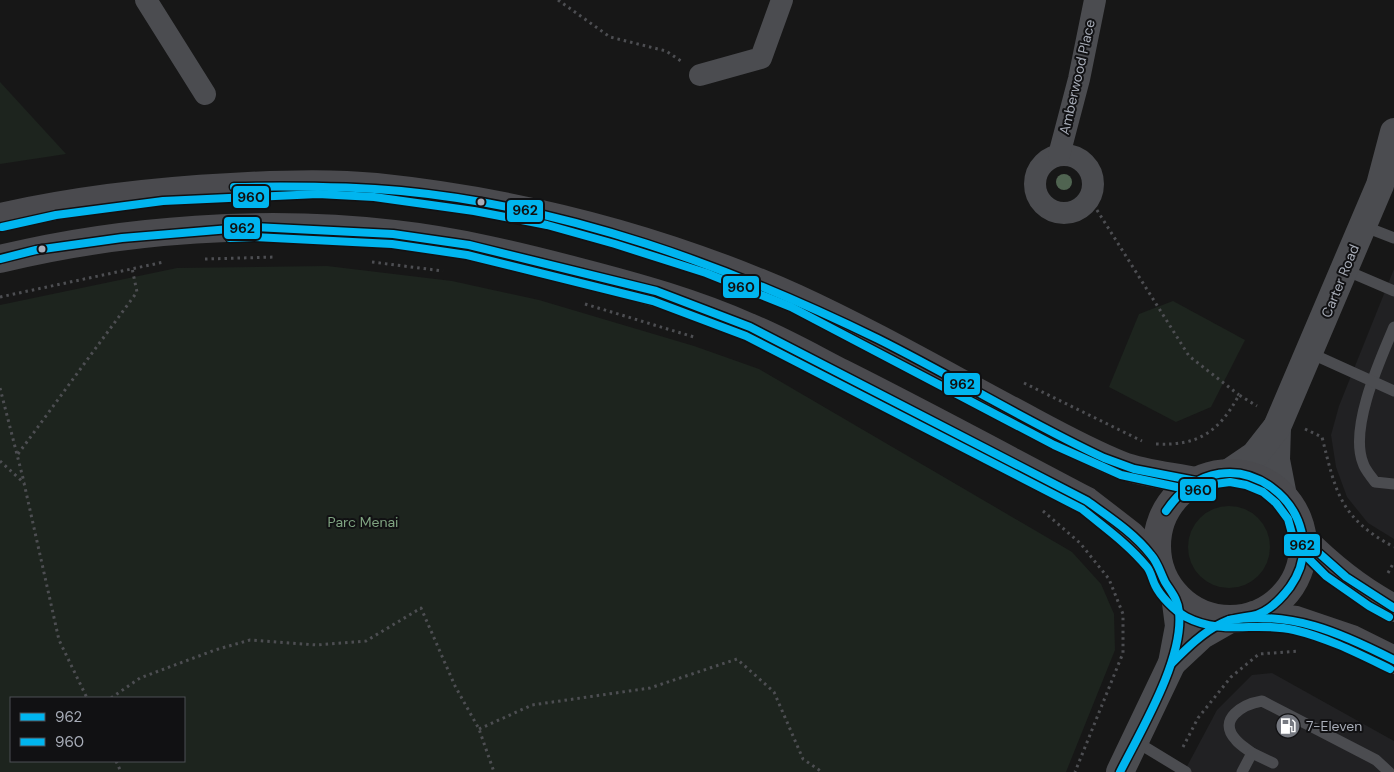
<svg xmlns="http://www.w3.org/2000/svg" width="1394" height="772" font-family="'DM Sans',sans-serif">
<rect width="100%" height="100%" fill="#171717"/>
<g fill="#212123">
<polygon points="1394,269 1394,539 1368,523 1347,497 1336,467 1331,435 1339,406"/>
<polygon points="1272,673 1394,741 1394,772 1184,772 1217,710 1252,675"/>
</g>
<g fill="#1d241e" fill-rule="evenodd">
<polygon points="0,82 66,154 0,164"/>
<path d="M327 266 452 281 539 300 694 346 759 369 1072 552 1101 584 1114 614 1115 650 1066 772H0V305L177 268ZM11 698H184V761H11Z"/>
<polygon points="1173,301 1245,340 1211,407 1176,422 1109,387 1139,314"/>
<circle cx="1229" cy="547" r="41"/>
</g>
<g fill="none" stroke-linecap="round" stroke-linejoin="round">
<g stroke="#4d4e52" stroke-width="3" stroke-dasharray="2.5 4" stroke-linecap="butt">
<polyline points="558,0 610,37 666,51 681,61"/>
<polyline points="1090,199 1189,356 1239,395"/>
<polyline points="205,259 276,257"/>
<polyline points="372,262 443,271"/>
<polyline points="0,297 164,262"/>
<polyline points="585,304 694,337"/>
<polyline points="1024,383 1142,441"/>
<polyline points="0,388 24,482"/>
<path d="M1305 429 1322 437C1336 493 1340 518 1394 547"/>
<path d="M1156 444C1198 446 1219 432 1239 395L1257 406"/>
<polyline points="18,454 137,292 132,268"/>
<polyline points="0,461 24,483 59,640 87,698"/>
<polyline points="1043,511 1080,543 1109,579 1123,614 1123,653 1075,772"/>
<polyline points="1388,573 1394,562"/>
<polyline points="111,698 140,678 215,650 250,640 317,645 366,641 421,608 455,686 479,729 494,772"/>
<polyline points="479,729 532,705 650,688 737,659 774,692 803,759 822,772"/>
<polyline points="1183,747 1198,718 1231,677 1259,654 1299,651"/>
<polyline points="116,761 121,772"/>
</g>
<g stroke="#4b4c50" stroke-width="11">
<polyline points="1363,226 1394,238"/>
<polyline points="1345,270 1394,291"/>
<path d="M1394 327C1380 360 1349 428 1363 463 1365 470 1371 476 1375 482L1394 484"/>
<polyline points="1310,353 1394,391"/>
<polyline points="1135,741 1186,772"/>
<path d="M1252 753C1247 749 1240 745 1236 740 1216 719 1244 704 1262 701L1376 760 1389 772"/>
<polyline points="1242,772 1252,753 1273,763"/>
</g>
<g stroke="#4b4c50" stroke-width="22">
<polyline points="146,0 205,94"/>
<polyline points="700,75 761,58 782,0"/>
<circle cx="1064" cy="184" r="29"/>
<polyline points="1059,155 1079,79 1095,0"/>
</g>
<g stroke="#4b4c50" stroke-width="28">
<polyline points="1277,427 1276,460 1283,496"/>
<polyline points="1230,472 1255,455 1277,427 1380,185 1394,132"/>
<polyline points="1172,663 1202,635 1230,619"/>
<polyline points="1120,772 1172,663 1179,626 1175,595"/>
</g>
<g stroke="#4a4a4e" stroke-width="28">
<path d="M0 217C76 200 153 191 231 187 279 184 328 182 376 187 520 202 663 239 796 298 868 331 938 371 1009 409 1045 428 1083 450 1121 465 1144 474 1172 476 1196 481"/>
<path d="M0 259C123 229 268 219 394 234 457 241 519 256 580 272 638 287 695 303 749 327 781 340 811 357 842 373 924 414 1005 458 1087 501L1131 535 1158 564"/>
<circle cx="1230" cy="546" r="73"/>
<path d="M1303 539C1331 567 1359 590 1394 608"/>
<polyline points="1254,615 1296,620 1352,639 1394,660"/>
</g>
<defs>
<g id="bus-1">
<path d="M234 187C290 186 345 186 401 191 568 207 728 266 878 339 954 377 1027 422 1104 458L1134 469 1196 481"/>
<path d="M0 259 36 250 122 238 254 227 393 234 469 245 656 291 750 327 1087 501C1109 517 1134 533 1151 555 1158 563 1160 572 1165 582 1171 592 1178 599 1179 612 1184 659 1141 730 1120 772"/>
<path d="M1166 511C1229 419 1342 514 1290 587 1281 599 1267 613 1252 616 1241 618 1232 618 1222 623 1203 632 1187 648 1172 663"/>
<polyline points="1303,539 1346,577 1394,608"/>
<path d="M1229 620C1292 611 1339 632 1394 660"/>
</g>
<g id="bus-2">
<polyline points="2,227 56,215 163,201 318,194 374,197 474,211 547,225 615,244 706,273 791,307 1054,445 1121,475 1195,491 1215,484 1230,482 1246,485 1263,492 1276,503 1288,519 1295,545 1326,576 1369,606 1389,617"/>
<path d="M230 238 254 237 392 244 467 255 653 301 746 336 1082 509C1105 528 1128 544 1147 567 1151 572 1152 579 1155 585 1160 596 1175 611 1186 617 1222 636 1257 621 1294 630 1328 638 1359 654 1390 669"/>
</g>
</defs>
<use href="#bus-1" stroke="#111113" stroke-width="11"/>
<use href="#bus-2" stroke="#111113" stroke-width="11"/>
<use href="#bus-1" stroke="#00b5ef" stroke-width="8"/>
<use href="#bus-2" stroke="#00b5ef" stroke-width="8"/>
</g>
<circle fill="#506451" cx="1064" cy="182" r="8"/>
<defs>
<symbol id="fuel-disc" viewBox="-11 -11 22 22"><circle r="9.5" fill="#757880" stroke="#111113"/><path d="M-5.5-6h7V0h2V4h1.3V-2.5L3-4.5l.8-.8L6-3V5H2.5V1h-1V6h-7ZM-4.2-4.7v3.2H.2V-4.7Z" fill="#fff"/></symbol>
</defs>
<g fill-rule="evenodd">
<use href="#fuel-disc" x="1274" y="712" width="28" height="28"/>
</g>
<g fill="#a8adb8" stroke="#111113" stroke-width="2">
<circle cx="481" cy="202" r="4.5"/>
<circle cx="42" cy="249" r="4.5"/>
</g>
<g text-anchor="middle" stroke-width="4" stroke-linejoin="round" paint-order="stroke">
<g font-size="14" fill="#a8adb8" stroke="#111113">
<text transform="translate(1077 77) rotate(-77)" y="5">Amberwood Place</text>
<text transform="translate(1340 281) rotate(-68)" y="5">Carter Road</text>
</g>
<g font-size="14" fill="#7fa381" stroke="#111113">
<text x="363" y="527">Parc Menai</text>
</g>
<g font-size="14" fill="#a8adb8" stroke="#111113" text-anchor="start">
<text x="1306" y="731">7-Eleven</text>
</g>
</g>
<g stroke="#111113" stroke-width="2">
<rect x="232" y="185" width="38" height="24" rx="5" fill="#00b5ef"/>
<rect x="506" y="199" width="38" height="24" rx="5" fill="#00b5ef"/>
<rect x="223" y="216" width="38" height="24" rx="5" fill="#00b5ef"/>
<rect x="722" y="275" width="38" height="24" rx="5" fill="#00b5ef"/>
<rect x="943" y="372" width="38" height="24" rx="5" fill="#00b5ef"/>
<rect x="1179" y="478" width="38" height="24" rx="5" fill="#00b5ef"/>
<rect x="1283" y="533" width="38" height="24" rx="5" fill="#00b5ef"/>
</g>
<g font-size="14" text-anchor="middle" font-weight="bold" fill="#111">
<text x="251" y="202">960</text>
<text x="525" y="215">962</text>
<text x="242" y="233">962</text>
<text x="741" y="292">960</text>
<text x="962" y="389">962</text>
<text x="1198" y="495">960</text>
<text x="1302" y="550">962</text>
</g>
<rect x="10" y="697" width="175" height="65" fill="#111113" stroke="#4d4f55"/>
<rect x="20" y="713" width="25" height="8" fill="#00b5ef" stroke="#4d4f55"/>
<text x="55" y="722" font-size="15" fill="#a8adb8">962</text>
<rect x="20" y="738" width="25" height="8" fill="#00b5ef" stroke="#4d4f55"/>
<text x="55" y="747" font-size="15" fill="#a8adb8">960</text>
</svg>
